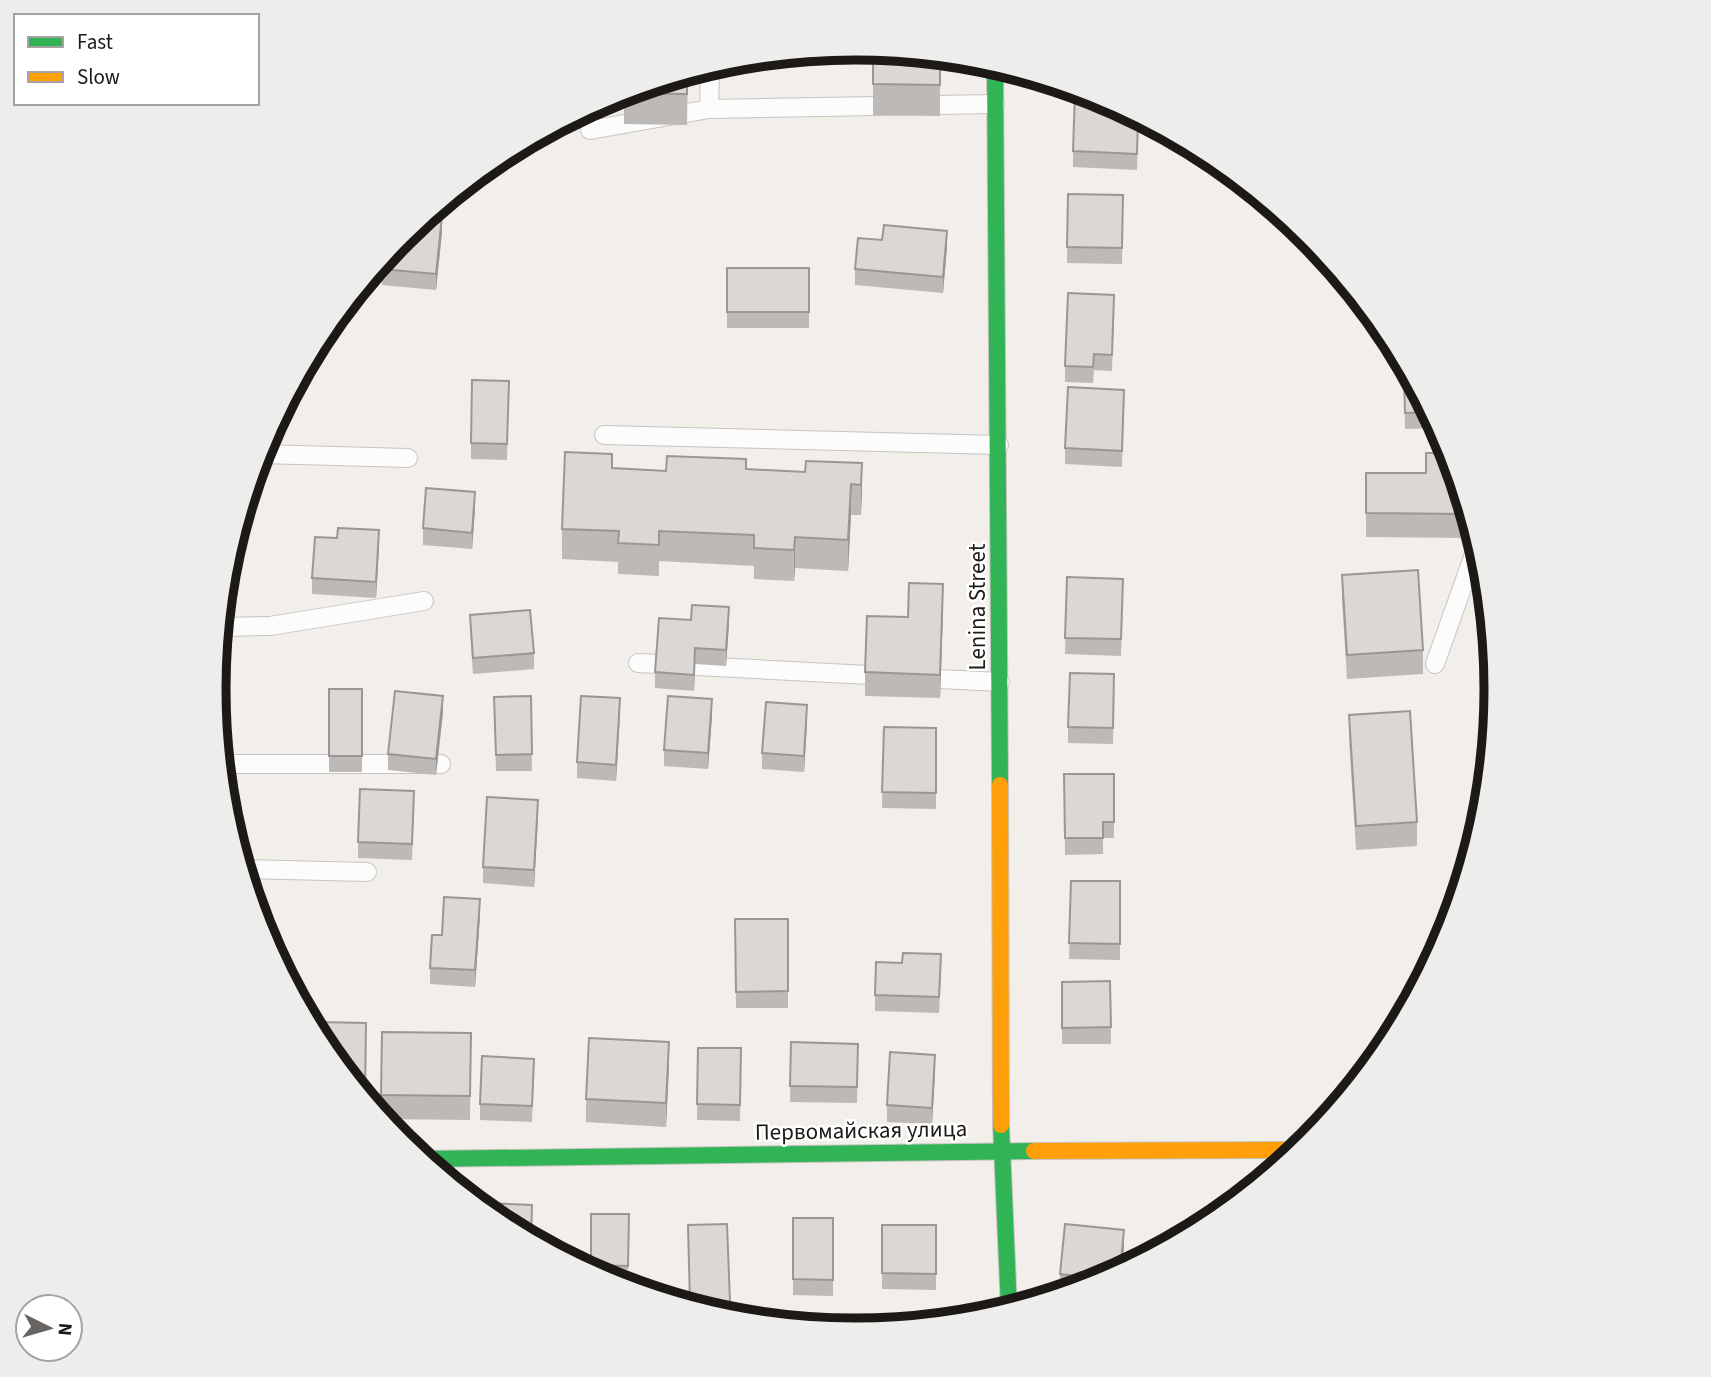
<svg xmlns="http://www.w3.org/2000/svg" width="1711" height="1377" font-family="'Source Sans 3',sans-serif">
<rect width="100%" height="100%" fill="#f2eeea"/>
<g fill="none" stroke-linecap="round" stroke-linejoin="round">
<defs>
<g id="lane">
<polyline points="709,109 710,66"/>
<polyline points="590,130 709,109 995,104"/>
<polyline points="604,435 999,445"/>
<polyline points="260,454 408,458"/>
<polyline points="220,627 270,626 424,601"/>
<polyline points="638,663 888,676"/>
<polyline points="1435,664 1478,543"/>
<polyline points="919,678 1000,682"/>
<polyline points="222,764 441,764"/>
<polyline points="243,869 367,872"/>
</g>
<g id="fast">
<polyline points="995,64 1000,785"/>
<polyline points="1001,1125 1009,1309"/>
<polyline points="423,1159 1034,1151"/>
</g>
<g id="slow">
<polyline points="1000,785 1001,1125"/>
<polyline points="1034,1151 1300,1150"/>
</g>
</defs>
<use href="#lane" stroke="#c7c4c1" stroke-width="20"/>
<use href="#fast" stroke="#c7c4c1" stroke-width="18"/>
<use href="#slow" stroke="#c7c4c1" stroke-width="18"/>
<use href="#lane" stroke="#fdfcfc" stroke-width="18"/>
<use href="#fast" stroke="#30b455" stroke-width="16"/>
<use href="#slow" stroke="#ff9f0a" stroke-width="16"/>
</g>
<g fill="#bcb9b7">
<polygon points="873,49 940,56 940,116 873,115"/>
<polygon points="688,72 687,125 624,124 624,92"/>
<polygon points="1139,116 1137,170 1073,167 1073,151"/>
<polygon points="1068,194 1123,195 1122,264 1067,263"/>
<polygon points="442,232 436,290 382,285 382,269"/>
<polygon points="882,240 947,247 943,293 855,285 855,269"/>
<rect x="727" y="268" width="82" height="60"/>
<polygon points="1114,311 1112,371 1094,370 1093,383 1065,382 1065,366"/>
<polygon points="1404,377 1413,377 1440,428 1405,429"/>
<polygon points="509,381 507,460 471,459 471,443"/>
<polygon points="1124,406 1122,467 1065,464 1065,448"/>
<polygon points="862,463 861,515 851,515 848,571 795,568 794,581 754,579 754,566 659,561 659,576 618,574 618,562 562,559 562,529 612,468 666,471 746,469 805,472"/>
<polygon points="1366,473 1466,503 1466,538 1366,537"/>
<polygon points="475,508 472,549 423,545 423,528"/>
<polygon points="337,538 379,546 376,598 312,594 312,578"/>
<polygon points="1342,575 1423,650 1423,674 1347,679 1342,599"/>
<polygon points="1067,577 1123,595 1121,656 1065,654"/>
<polygon points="943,608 940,698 865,696 865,672 908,617"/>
<polygon points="470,615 534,653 534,669 473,674 470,631"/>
<polygon points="729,623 726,666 695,664 694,691 655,688 655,672"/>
<rect x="329" y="689" width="33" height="83"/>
<polygon points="1114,690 1113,744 1068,743 1068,727"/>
<polygon points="531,696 532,771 496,771 494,697"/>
<polygon points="443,712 436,775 388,770 388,754"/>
<polygon points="620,714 616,781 577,778 577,762"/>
<polygon points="1349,715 1417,822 1417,846 1356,850 1349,739"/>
<polygon points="712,716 708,769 664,766 664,750"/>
<polygon points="807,721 804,772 762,769 762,753"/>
<polygon points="884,727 936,728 936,809 882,808"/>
<polygon points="1064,774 1114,774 1114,838 1103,838 1103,854 1065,855"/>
<polygon points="414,807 412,860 358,858 358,842"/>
<polygon points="538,816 534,887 483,883 483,867"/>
<polygon points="1071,881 1120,881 1120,960 1069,959"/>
<polygon points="480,915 475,987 430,984 430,968 442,935"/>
<polygon points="735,919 788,919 788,1008 736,1008"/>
<polygon points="902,963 941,970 939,1013 875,1011 875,995"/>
<polygon points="1110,981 1111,1044 1062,1044 1062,982"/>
<polygon points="382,1032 471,1033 470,1120 383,1119 381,1116"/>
<polygon points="791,1042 858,1044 857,1103 790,1102"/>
<polygon points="698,1048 741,1048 740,1121 697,1120"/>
<polygon points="669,1066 666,1127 586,1122 586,1099"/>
<polygon points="935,1071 932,1124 887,1122 887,1105"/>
<polygon points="534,1075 532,1122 480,1120 480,1104"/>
<polygon points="591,1214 629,1214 628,1282 610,1281 591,1271"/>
<polygon points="793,1218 833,1218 833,1296 793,1295"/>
<polygon points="688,1225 730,1302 730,1317 690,1305"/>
<polygon points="882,1225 936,1225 936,1290 882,1289"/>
<polygon points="1124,1246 1122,1270 1101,1281 1067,1291 1060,1290 1060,1274"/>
</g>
<g fill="#999695">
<polygon points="442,216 442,232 436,290 436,274"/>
<polygon points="947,231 947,247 943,293 943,277"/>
<polygon points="862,463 862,494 861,515 861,485"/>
<polygon points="851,484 851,515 848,571 848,540"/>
<polygon points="475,492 475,508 472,549 472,533"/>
<polygon points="379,530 379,546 376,598 376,582"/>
<polygon points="795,537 795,568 794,581 794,550"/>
<polygon points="943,584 943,608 940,698 940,675"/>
<polygon points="729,607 729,623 726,666 726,650"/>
<polygon points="695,648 695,664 694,691 694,675"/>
<polygon points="443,696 443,712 436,775 436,759"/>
<polygon points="620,698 620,714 616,781 616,765"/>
<polygon points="712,699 712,716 708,769 708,753"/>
<polygon points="807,705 807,721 804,772 804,756"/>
<polygon points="538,800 538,816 534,887 534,870"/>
<polygon points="480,899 480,915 475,987 475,970"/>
<polygon points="669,1042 669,1066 666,1127 666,1103"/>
<polygon points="935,1055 935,1071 932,1124 932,1108"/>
<polygon points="1124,1230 1124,1246 1122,1270 1120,1271"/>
</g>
<g fill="#dbd7d5" stroke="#999695" stroke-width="2">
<polygon points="873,49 940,56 940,85 873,84"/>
<polygon points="687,73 687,94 624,93 624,92"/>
<polygon points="1075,92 1089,92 1101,96 1138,116 1137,154 1073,151"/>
<polygon points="1068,194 1123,195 1122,248 1067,247"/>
<polygon points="427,215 442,216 436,274 382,269 383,258 402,235"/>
<polygon points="884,225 947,231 943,277 855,269 858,238 882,240"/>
<rect x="727" y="268" width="82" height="44"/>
<polygon points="1068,293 1114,295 1112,355 1094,354 1093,367 1065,366"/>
<polygon points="1404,377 1413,377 1431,412 1405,413"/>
<polygon points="472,380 509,381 507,444 471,443"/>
<polygon points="1068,387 1124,390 1122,451 1065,448"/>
<polygon points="565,452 612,454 612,468 666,471 667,456 746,459 746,469 805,472 806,461 862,463 861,485 851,484 848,540 795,537 794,550 754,548 754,535 659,531 659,545 618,543 619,531 562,529"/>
<polygon points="1426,453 1451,453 1466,503 1466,514 1366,513 1366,473 1426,473"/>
<polygon points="426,488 475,492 472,533 423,528"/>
<polygon points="338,528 379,530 376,582 312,578 315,537 337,538"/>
<polygon points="1418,570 1423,650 1347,655 1342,575"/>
<polygon points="1067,577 1123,579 1121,639 1065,638"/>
<polygon points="909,583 943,584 940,675 865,672 867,616 908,617"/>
<polygon points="692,605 729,607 726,650 695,648 694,675 655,672 659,618 691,620"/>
<polygon points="530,610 534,653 473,658 470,615"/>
<polygon points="1070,673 1114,674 1113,728 1068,727"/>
<rect x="329" y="689" width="33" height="67"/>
<polygon points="395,691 443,696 436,759 388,754"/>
<polygon points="531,696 532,754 496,755 494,697"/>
<polygon points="581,696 620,698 616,765 577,762"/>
<polygon points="668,696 712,699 708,753 664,750"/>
<polygon points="766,702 807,705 804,756 762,753"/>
<polygon points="1410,711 1417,822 1356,826 1349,715"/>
<polygon points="884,727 936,728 936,793 882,792"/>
<polygon points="1064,774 1114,774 1114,822 1103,822 1103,838 1065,838"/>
<polygon points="360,789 414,791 412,844 358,842"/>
<polygon points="487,797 538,800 534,870 483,867"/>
<polygon points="1071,881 1120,881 1120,944 1069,943"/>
<polygon points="444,897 480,899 475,970 430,968 432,935 442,935"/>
<polygon points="735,919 788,919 788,991 736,992"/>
<polygon points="903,953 941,954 939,997 875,995 876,962 902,963"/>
<polygon points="1110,981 1111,1027 1062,1028 1062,982"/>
<polygon points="317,1022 366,1023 365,1094 363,1094 322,1044 317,1035"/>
<polygon points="382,1032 471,1033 470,1096 381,1095"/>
<polygon points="589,1038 669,1042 666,1103 586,1099"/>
<polygon points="791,1042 858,1044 857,1087 790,1086"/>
<polygon points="698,1048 741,1048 740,1105 697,1104"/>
<polygon points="890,1052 935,1055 932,1108 887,1105"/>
<polygon points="482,1056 534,1059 532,1106 480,1104"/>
<polygon points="488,1203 532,1205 531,1239 499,1221 488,1212"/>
<polygon points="591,1214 629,1214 628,1266 591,1265"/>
<polygon points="793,1218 833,1218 833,1280 793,1279"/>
<polygon points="727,1224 730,1302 690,1304 688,1225"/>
<polygon points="1065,1224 1124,1230 1120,1271 1104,1279 1060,1274"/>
<polygon points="882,1225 936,1225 936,1274 882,1273"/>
</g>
<g text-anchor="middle" stroke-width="5" stroke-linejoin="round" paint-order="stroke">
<g font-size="23" fill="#1c1917" stroke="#fff">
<text transform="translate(977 607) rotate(-90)" y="8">Lenina Street</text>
<text transform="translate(861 1130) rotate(-1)" y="8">Первомайская улица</text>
</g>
</g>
<path d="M0 0H1711V1377H0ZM226 689a629 629 0 1 1 1258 0a629 629 0 1 1-1258 0Z" fill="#ededec" fill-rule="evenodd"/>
<path fill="none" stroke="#1c1917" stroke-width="9" d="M226 689a629 629 0 1 1 1258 0a629 629 0 1 1-1258 0Z"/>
<rect x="14" y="14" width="245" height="91" fill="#ffffff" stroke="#a4a3a2" stroke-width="2"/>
<rect x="28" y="37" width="35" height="10" fill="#30b455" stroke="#a4a3a2" stroke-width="2"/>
<text x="77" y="49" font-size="21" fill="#1c1917">Fast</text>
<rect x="28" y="72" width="35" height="10" fill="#ff9f0a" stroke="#a4a3a2" stroke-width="2"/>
<text x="77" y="84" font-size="21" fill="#1c1917">Slow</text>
<g transform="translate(49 1328) rotate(95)"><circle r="33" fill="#ffffff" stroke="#a4a3a2" stroke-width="2"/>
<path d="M0-5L12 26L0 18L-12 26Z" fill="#676461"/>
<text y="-10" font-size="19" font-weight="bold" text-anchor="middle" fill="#1c1917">N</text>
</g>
</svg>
